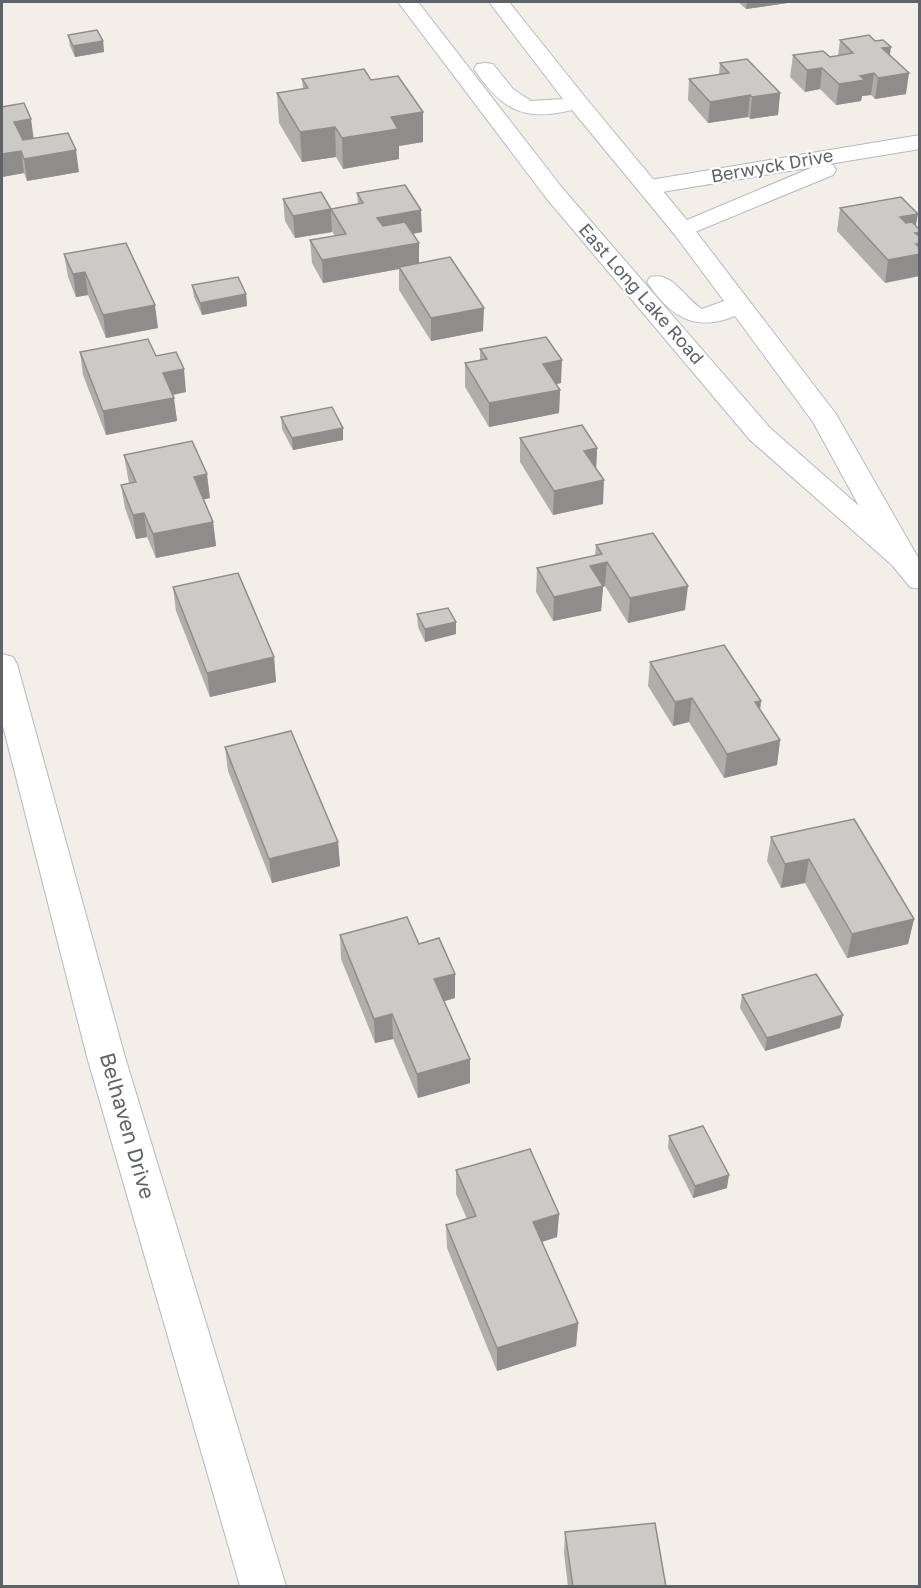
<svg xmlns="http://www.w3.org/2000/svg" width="921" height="1588" font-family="'Golos Text',sans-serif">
<rect width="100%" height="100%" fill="#f1efe8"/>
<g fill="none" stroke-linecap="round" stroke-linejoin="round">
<defs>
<g id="street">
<polygon points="920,135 920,149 829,164 833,165 836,170 833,175 683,237 675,235 671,230 675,225 813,167 650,194 642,192 638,187 642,182 650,180"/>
<polygon points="2,654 13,657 17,664 125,1057 286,1586 240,1586 87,1057 2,722"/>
</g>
<path id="secondary" d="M398 2H418L563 189 770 428 859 506 813 422 735 316C694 333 670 316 647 282L650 277C673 271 684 298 702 309L724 301 675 235 572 110C523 122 502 110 474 69L477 64 485 63 493 64 513 89 531 101 563 99 489 2H509L585 97 691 225 836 414 920 561V589L910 587 892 565 750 440 547 199Z"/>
</defs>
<use href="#street" stroke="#b5b8bc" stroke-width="2"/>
<use href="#secondary" stroke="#b6babf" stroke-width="2"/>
<use href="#street" fill="#fff" fill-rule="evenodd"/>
<use href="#secondary" fill="#fff" fill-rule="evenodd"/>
</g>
<g fill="#afaea9">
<polygon points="738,2 794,2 746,9"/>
<polygon points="68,35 103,41 104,52 75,57 70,46"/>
<polygon points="840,40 890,55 906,94 875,99 871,95 862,96 861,101 836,105 820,89 805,92 790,77 793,55 830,57 838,56"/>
<polygon points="720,63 780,93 778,115 750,119 748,117 708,123 688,100 689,79 719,74"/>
<polygon points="302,79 371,80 423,112 423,142 399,146 399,159 343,169 336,157 302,162 279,123 277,93 303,89"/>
<polygon points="2,107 34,139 79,172 27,181 24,173 2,177"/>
<polygon points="357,193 422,232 413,234 419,263 483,331 431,341 399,290 399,269 323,283 312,263 310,240 335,236 332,231 331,209 358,204"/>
<polygon points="901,197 885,283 837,231 840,208"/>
<polygon points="283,199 331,209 332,232 295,238 285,221"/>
<polygon points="64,254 158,328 106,338 88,295 76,297 68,277"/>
<polygon points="192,285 246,294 247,306 202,315 194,297"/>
<polygon points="480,349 561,383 556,384 560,390 559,413 489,427 465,387 465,363 480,360"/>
<polygon points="80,352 156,356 186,392 173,395 177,421 106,435 83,375"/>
<polygon points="281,417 343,428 343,440 293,450 282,429"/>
<polygon points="520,438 597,448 596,468 603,504 553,515 520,462"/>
<polygon points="124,455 210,498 204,499 213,522 216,546 156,558 147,537 136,539 125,508 121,485 129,483 128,478"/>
<polygon points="596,545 685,610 628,623 605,586 603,587 601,611 553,621 536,592 537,568 595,556"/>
<polygon points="173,587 274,657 276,682 210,697 176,611"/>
<polygon points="417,614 456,634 425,642 418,627"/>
<polygon points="650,662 761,701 760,710 780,740 777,765 724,778 689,722 673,726 648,686"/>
<polygon points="225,747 338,842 340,866 272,883 228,771"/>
<polygon points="771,837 914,919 908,944 847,958 805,883 781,888 767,861"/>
<polygon points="340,935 419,944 455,974 455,998 444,1001 470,1059 470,1083 418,1098 393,1039 375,1043 341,959"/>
<polygon points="742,995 840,1028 765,1051 740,1008"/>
<polygon points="669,1136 727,1188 693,1198 668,1148"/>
<polygon points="456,1170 559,1214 557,1237 542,1242 578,1323 576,1346 497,1371 447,1248 446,1225 467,1219 456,1194"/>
<polygon points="565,1532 666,1587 568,1587 564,1553"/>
</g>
<g fill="#8f8d8a">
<polygon points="747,2 794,2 746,9"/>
<polygon points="103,41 104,52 75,57 73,46"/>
<polygon points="891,47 888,68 882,48"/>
<polygon points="822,68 820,89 805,92 807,70"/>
<polygon points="874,73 871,95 862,96 861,101 836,105 839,84 860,76"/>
<polygon points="909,73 906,94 875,99 878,78"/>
<polygon points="780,93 778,115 750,119 752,97"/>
<polygon points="750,95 748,117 708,123 710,102"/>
<polygon points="423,112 423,142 399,146 399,159 343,169 342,138 391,117"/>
<polygon points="31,119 34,141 18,143 14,122"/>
<polygon points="335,127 336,157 302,162 300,132"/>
<polygon points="76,150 79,172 27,181 24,159"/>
<polygon points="21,151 24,173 2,177 2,154"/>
<polygon points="331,209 332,232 295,238 293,216"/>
<polygon points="421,210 422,232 378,240 377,218"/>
<polygon points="918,214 914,236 900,217"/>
<polygon points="920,232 920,276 885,283 888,260 915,233"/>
<polygon points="419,243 419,265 399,267 399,269 323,283 322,260"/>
<polygon points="85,272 88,295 76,297 73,274"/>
<polygon points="246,294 247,306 202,315 200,303"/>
<polygon points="155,305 158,328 106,338 103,315"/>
<polygon points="484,308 483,331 431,341 431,318"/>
<polygon points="562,360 561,383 542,387 543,364"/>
<polygon points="184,369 186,392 166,396 163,373"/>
<polygon points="560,390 559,413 489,427 489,403"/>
<polygon points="174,398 177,421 106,435 103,411"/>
<polygon points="343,428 343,440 293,450 292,438"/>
<polygon points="597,448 596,472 584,451"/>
<polygon points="207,474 210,498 196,501 194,477"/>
<polygon points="604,480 603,504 553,515 554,491"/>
<polygon points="144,513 147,537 136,539 133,515"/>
<polygon points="213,522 216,546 156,558 153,534"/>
<polygon points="607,562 605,586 603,587 601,611 553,621 554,597 590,566"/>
<polygon points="688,586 685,610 628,623 630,598"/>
<polygon points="456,622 456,634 425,642 425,629"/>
<polygon points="274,657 276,682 210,697 207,673"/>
<polygon points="692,698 689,722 673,726 675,702"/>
<polygon points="761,701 758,725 755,702"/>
<polygon points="780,740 777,765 724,778 727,754"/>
<polygon points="338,842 340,866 272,883 269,859"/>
<polygon points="809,859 805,883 781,888 785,864"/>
<polygon points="914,919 908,944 847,958 852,934"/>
<polygon points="455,974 455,998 435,1004 434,979"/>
<polygon points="392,1014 393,1039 375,1043 374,1019"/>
<polygon points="843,1015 840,1028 765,1051 767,1038"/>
<polygon points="470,1059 470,1083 418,1098 417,1074"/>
<polygon points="729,1175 727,1188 693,1198 695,1186"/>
<polygon points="559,1214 557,1237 532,1245 533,1222"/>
<polygon points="578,1323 576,1346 497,1371 497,1348"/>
</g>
<g fill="#cccac5" stroke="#8f8d8a" stroke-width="1.5">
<polygon points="97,30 103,41 73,46 68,35"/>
<polygon points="869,35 875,41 883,40 891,47 882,48 909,73 878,78 874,73 860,76 865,80 839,84 822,68 807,70 793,55 823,51 830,57 853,53 840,40"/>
<polygon points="747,59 780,93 752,97 750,95 710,102 689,79 729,73 720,63"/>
<polygon points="364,69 371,80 398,76 423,112 391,117 398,129 342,138 335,127 300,132 277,93 308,88 302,79"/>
<polygon points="24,103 31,119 14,122 23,140 68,133 76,150 24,159 21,151 2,154 2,107"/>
<polygon points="405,185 421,210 377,218 383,226 405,222 419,243 322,260 310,240 346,234 331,209 363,203 357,193"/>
<polygon points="321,192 331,209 293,216 283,199"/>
<polygon points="901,197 918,214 900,217 906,223 912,222 920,230 920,232 915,233 920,237 920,244 916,244 920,248 920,254 888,260 840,208"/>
<polygon points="126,243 155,305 103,315 85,272 73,274 64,254"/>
<polygon points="450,257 484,308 431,318 399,267"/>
<polygon points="238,277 246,294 200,303 192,285"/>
<polygon points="546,337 562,360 543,364 560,390 489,403 465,363 487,359 480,349"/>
<polygon points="148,339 156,356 176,352 184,369 163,373 174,398 103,411 80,352"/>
<polygon points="332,407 343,428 292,438 281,417"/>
<polygon points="582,425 597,448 584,451 604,480 554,491 520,438"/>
<polygon points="192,441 207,474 194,477 213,522 153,534 144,513 133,515 121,485 136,482 124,455"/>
<polygon points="653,533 688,586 630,598 607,562 590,566 603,586 554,597 537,568 602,554 596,545"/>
<polygon points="238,573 274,657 207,673 173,587"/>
<polygon points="448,608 456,622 425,629 417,614"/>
<polygon points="724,645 761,701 755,702 780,740 727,754 692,698 675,702 650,662"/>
<polygon points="291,731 338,842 269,859 225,747"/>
<polygon points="854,819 914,919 852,934 809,859 785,864 771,837"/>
<polygon points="407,917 419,944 439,938 455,974 434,979 470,1059 417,1074 392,1014 374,1019 340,935"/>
<polygon points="816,974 843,1015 767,1038 742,995"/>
<polygon points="703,1126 729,1175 695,1186 669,1136"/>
<polygon points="530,1149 559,1214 533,1222 578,1323 497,1348 446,1225 476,1216 456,1170"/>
<polygon points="655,1523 666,1587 573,1587 565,1532"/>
</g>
<g text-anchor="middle" stroke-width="4.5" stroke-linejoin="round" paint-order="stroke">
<g font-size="18" fill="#5f6368" stroke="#fff">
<text transform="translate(772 166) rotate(-10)" y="6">Berwyck Drive</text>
<text transform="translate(641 294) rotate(49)" y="6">East Long Lake Road</text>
</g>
<g font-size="21" fill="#5f6368" stroke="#fff">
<text transform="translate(127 1126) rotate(74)" y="7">Belhaven Drive</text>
</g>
</g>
<rect width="921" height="1588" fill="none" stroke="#5f6368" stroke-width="6"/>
</svg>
